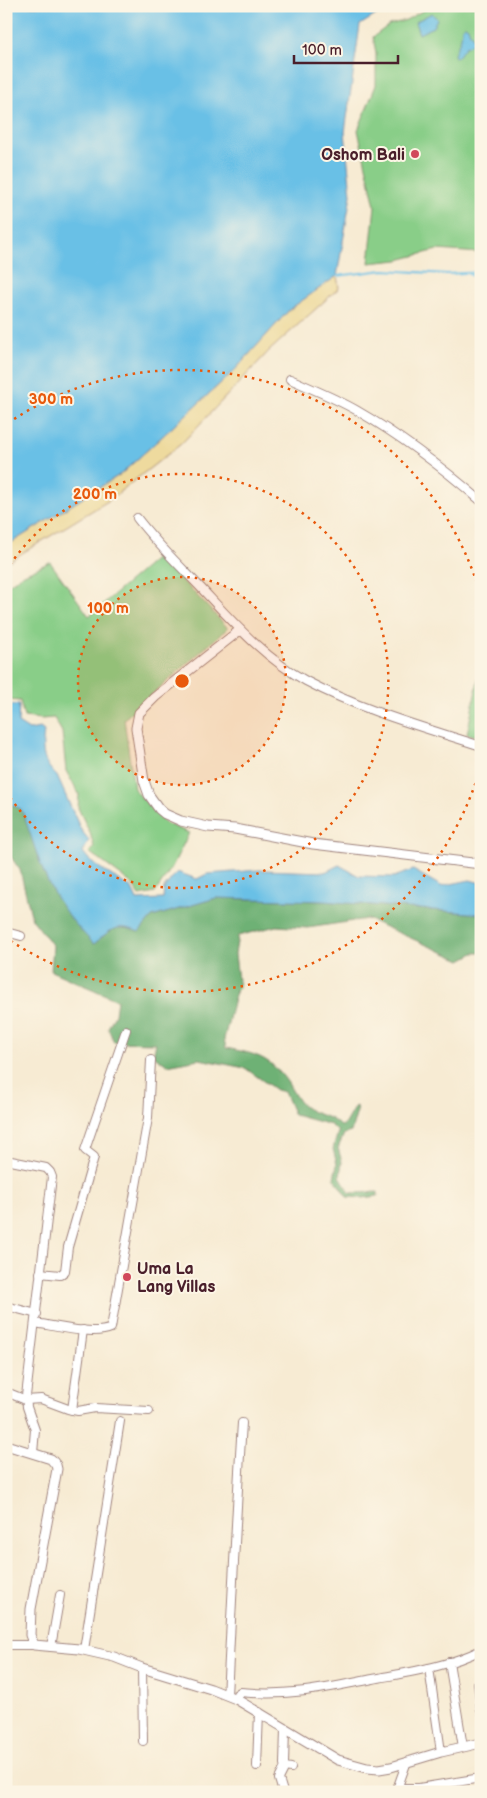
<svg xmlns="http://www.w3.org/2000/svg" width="487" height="1798" font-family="'Balsamiq Sans',sans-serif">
<rect width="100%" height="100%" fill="#fcf5e5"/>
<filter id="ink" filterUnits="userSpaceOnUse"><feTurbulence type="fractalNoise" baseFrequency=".02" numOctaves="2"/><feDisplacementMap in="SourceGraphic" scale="10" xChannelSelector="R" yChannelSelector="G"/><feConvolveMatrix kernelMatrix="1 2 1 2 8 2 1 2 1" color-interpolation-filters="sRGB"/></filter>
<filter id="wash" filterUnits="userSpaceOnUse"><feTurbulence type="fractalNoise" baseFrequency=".0096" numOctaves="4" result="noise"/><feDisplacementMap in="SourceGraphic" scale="20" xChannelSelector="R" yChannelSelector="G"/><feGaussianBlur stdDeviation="1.12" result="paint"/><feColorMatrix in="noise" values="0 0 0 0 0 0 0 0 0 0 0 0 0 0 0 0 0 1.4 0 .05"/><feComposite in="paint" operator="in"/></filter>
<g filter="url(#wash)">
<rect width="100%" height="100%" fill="#f7ebd3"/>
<g fill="#89ce88" stroke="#6a765a">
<polygon points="431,6 481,6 481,256 480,253 437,250 398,260 369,263 375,206 358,130 376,85 376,53 373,37 389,25 406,20"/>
<polygon points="159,556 228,628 124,719 134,789 165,823 189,833 172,867 155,893 140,896 131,883 89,852 94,847 90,833 78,808 79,794 66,771 62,732 54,718 41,719 24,717 20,701 6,700 6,586 24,574 50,562 89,616"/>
<polygon points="481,665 481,737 467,734"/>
</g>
<path fill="#6eb174" stroke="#5c6850" d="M6 802 21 809 60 904 94 944C111 929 117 923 139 932L152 917 216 898 323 901 481 914V953H474L461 960 367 919 308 928 276 926 238 936 235 954 239 988 236 991 224 1039 226 1048C256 1054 269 1056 288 1083 292 1090 297 1100 303 1106 314 1115 331 1115 340 1126L344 1125 355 1106 358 1108 351 1132 344 1134 338 1148 342 1162 340 1176 350 1193 378 1192V1196L363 1198 347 1197 334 1178 337 1164 333 1149 338 1132 331 1125 294 1115 284 1092 276 1090 245 1068 199 1059 167 1065 153 1055 156 1043 114 1042 108 1028 115 1014 117 1000 51 971 53 946 32 919 20 870 6 850Z"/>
<polygon fill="#eeda9e" stroke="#9c7c64" points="337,276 339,288 269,351 181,444 108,501 6,563 6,546 121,474 234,371 290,309"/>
<g fill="#69c0e6" stroke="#5a7088">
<polygon points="6,6 390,6 360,25 345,132 351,195 337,276 290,309 234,371 121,474 6,546"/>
<polygon points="432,13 437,19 433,27 419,34 415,22"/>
<path d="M465 25 468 27 470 33 476 42 465 47 458 57H455L454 55C458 43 462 41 462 27Z"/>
<path d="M6 704 19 705 18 723 29 730 40 728 44 731C42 750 41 761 57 776L81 830 89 840 83 852 91 862 132 889 137 900 163 899 164 888 177 872 197 879 207 874 259 870 325 872 339 865 359 876 394 877 413 870 441 886 470 880 481 883V914L323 901 216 898 152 917 139 932C117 923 111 929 94 944 76 926 59 906 48 882 37 859 31 833 21 809L6 802Z"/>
</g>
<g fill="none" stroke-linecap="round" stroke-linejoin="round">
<g stroke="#69c0e6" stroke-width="2">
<polyline points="467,273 481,280"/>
<polyline points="337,276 384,270 447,274 481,272"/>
</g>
</g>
</g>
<g filter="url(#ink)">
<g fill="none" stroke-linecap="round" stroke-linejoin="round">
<defs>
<g id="minor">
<path d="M290 379C312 389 335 398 356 410 401 436 442 467 481 501"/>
<path d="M137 518C156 543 179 565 201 588 233 622 264 658 306 681 361 710 422 727 481 746"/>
<polyline points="6,932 21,936"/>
<polyline points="6,1160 46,1168 50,1172 52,1177 26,1396 27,1407 35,1430 33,1453"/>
<polyline points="40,1273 60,1275 65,1271 68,1247 94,1157 85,1150 126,1030"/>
<polyline points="6,1306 37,1314"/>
<path d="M35 1323C55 1326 94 1336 111 1328L148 1118 151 1060"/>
<polyline points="6,1392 26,1400 41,1399 68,1409 78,1411 95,1408 149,1411"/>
<polyline points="72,1410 83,1330"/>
<polyline points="6,1645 34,1645"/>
<polyline points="51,1647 60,1595"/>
<polyline points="84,1650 120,1421"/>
<polyline points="449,1662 463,1747"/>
<polyline points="142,1668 143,1741"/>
<polyline points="429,1668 441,1752"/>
<polyline points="478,1683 481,1711"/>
<path d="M227 1695C232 1605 236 1514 242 1423"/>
<path d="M236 1699 237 1694 240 1692C289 1697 326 1688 373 1679 410 1672 447 1667 481 1650"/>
<polyline points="285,1729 284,1764 285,1767 291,1768"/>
<polyline points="257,1766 259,1712"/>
<polyline points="397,1788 419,1788 481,1778"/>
<polyline points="283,1792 279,1779 285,1767"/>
<polyline points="396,1792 406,1764"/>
</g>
<g id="tertiary">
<polyline points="240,630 155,697 139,713 136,728 144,781 149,795 159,809 165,814 181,821 208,827 235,829 313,844 481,864"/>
<polyline points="6,1445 51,1459 56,1465 57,1469 31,1609 30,1635 34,1645 79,1649 114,1657 142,1668 211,1689 236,1699 338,1760 367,1768 379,1769 391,1767 441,1752 481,1743"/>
</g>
</defs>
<use href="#minor" stroke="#a0857f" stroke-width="10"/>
<use href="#tertiary" stroke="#a0857f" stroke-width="11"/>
<use href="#minor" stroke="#fff" stroke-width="8"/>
<use href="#tertiary" stroke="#fff" stroke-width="9"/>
</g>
</g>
<circle cx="182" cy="681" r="104" fill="#e8590c" fill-opacity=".12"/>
<g fill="none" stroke="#e8590c" stroke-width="2.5" stroke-dasharray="2.5 5">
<circle cx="182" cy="681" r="104"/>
<path d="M6 571A207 207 0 1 1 6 791"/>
<path d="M480 769A311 311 0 0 1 8 939M8 423A311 311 0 0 1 480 593"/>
</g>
<g fill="#d1495b" stroke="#fcf5e5" stroke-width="2">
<circle cx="415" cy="154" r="5"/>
<circle cx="127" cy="1277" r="5"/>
</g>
<g text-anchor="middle" stroke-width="4" stroke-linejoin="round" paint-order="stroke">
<g font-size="16" font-weight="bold" fill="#4a1f2b" stroke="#fcf5e5" text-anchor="end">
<text x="405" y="160">Oshom Bali</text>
<text x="137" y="1274" text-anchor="start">Uma La<tspan x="137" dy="18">Lang Villas</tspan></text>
</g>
</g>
<circle cx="182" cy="681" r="8" fill="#e8590c" stroke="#fcf5e5" stroke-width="2.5"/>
<g font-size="15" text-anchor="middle" font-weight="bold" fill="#e8590c" stroke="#fcf5e5" stroke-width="4" stroke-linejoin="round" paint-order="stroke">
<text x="51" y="404">300 m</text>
<text x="95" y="499">200 m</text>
<text x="108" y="613">100 m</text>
</g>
<rect width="487" height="1798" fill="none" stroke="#fcf5e5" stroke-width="25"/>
<path d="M294 55v8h104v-8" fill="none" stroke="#4a1f2b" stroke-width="2.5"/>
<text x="302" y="55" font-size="15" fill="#4a1f2b" stroke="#fcf5e5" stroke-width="4" paint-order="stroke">100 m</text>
</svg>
